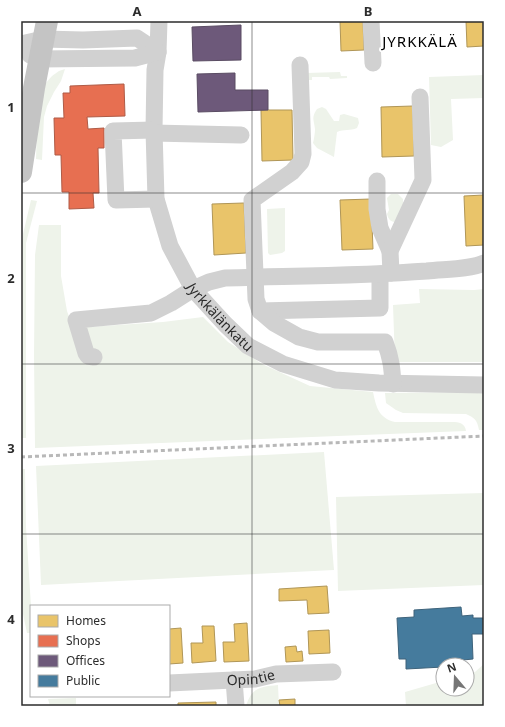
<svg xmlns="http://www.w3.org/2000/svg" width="505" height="727" font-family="'Noto Sans',sans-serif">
<rect width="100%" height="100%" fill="#fff"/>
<g fill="#eef3ea">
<polygon points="65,69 61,81 54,92 47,106 44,117 42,160 36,159 37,125 45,84 52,76 59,71"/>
<polygon points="340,72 341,76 347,76 347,78 330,79 329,77 312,77 312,80 306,80 306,73"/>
<polygon points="484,75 484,98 451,99 453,140 441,147 431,145 429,77"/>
<path d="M322 107 326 109 334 121H339L340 115 344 114 358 118 359 123 357 128C350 131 344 129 337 132L334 157 317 148 313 143C314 139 315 133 315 129 314 119 311 118 317 109Z"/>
<path d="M391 194H398L403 199V209L395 222C390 222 388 218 387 214L389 210 387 198Z"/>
<polygon points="31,200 37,201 26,243 26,438 21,438 21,249 23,234"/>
<polygon points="285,208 285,251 282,253 270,255 268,253 267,209"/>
<path d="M39 225H61V276L67 311 73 328 163 322 203 317 228 342 262 364 310 386 373 392C376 406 378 418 395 422H452C459 422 465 423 466 431L35 448 34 355 35 255Z"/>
<polygon points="419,289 474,290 484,289 484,362 395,362 393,305 420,303"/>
<path d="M484 392V430H479C477 420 475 418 466 414L403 413 396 410 386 403 385 393Z"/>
<polygon points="324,452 334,570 41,585 36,466"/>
<polygon points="21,469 25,469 26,527 31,606 31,633 27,633 23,614 21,556"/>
<polygon points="484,493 484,585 338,591 336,497"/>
<polygon points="484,664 484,706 406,706 405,692 443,681 443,689 467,689 467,674 475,672"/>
<path d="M278 685 279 706H246C252 687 260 687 278 685Z"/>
<polygon points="76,698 76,706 50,706 48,699"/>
</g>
<g fill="#e9c46a" stroke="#b09657">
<polygon points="340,21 363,21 364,50 341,51"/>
<polygon points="466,21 484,21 484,46 467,47"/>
<polygon points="413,106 414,156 382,157 381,107"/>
<polygon points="261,110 292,110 293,160 262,161"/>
<polygon points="484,195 484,245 466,246 464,196"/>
<polygon points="371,199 373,249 342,250 340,200"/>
<polygon points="244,203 246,253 214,255 212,204"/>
<polygon points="327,586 329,613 308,614 307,600 279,601 279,589"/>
<polygon points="247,623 249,661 224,662 223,642 235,642 234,624"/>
<polygon points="202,626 214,626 216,661 192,663 191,643 203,643"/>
<polygon points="181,628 183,663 169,664 169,629"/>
<polygon points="329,630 330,653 309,654 308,631"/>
<polygon points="296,646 297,652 302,651 303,661 286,662 285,647"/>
<polygon points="295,699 295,706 280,706 279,700"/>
<polygon points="216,702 216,706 178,706 178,703"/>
</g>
<polygon fill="#e76f51" stroke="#af5b46" points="124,84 125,116 87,117 88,129 104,128 104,148 98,148 99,193 93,193 94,208 69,209 69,192 62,192 61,155 55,155 54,118 64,118 63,93 70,93 70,86"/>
<g fill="#6d597a" stroke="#5a4c63">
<polygon points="241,25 241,60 193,61 192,27"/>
<polygon points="235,73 235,90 268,90 268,110 198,112 197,74"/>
</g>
<polygon fill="#457b9d" stroke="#3e637b" points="461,607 462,616 473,615 473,618 484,618 484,634 472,634 473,659 463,660 463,665 443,665 443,667 406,669 406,659 399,659 397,618 414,617 414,610"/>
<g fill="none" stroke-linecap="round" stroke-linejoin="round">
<g stroke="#d1d1d1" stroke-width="17">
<path id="s1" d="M159 21 158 52 155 70 154 130 156 199 170 246 193 289 225 324 248 346 283 364 335 380 379 383 484 385"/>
<polyline points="371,21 373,63"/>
<polyline points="21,44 43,39 83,40 137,38 158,52"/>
<polyline points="30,55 39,59 135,58 158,52"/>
<polyline points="300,65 303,154 301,162 292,172 252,200 256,299 260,311 380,308 380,274"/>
<polyline points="154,130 113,131 116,200 156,199"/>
<polyline points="153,133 241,135"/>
<polyline points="377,181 377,209 380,228 390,251"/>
<polyline points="391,273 390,251 423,180 420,97"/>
<path d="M260 311 274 323 299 337 318 342H385C391 358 392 367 393 384"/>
<path d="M94 357 88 356 86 353 76 320 151 313 171 303 193 289 209 282 225 278C292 276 360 276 427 271 443 269 469 270 484 263"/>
<polyline points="234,680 236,706"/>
<path id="s2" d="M169 683 255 679 276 674 333 672"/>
</g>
<polyline stroke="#c4c4c4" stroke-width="22" points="21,172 34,88 47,21"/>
<polyline stroke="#b8b8b8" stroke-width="3" stroke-dasharray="4 3" stroke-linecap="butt" points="21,457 108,453 484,436"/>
</g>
<path fill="none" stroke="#2c2c2c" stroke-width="1" stroke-opacity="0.55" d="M252 21V706M21 193H484M21 364H484M21 534H484"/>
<g text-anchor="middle" stroke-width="4" stroke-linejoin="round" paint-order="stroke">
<g font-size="14" fill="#2c2c2c" stroke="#fff">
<text dy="5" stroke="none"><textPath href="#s1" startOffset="315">Jyrkkälänkatu</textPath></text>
<text dy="5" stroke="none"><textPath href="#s2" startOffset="82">Opintie</textPath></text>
</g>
<g font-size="15" letter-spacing="1" fill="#000" stroke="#fff">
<text x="420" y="47">JYRKKÄLÄ</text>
</g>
</g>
<rect width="505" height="727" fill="none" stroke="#ffffff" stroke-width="44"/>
<rect x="30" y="605" width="140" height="92" fill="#ffffff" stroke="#ababab"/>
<rect x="38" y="615" width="20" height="12" fill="#e9c46a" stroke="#ababab"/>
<text x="66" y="625" font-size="12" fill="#2c2c2c">Homes</text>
<rect x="38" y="635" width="20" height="12" fill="#e76f51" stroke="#ababab"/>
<text x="66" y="645" font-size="12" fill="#2c2c2c">Shops</text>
<rect x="38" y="655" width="20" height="12" fill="#6d597a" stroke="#ababab"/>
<text x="66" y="665" font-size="12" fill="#2c2c2c">Offices</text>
<rect x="38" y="675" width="20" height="12" fill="#457b9d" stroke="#ababab"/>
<text x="66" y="685" font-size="12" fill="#2c2c2c">Public</text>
<g transform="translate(455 677) rotate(341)"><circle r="19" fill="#ffffff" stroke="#ababab"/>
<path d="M0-3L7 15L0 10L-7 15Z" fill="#767676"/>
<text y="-6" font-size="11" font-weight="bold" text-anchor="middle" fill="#2c2c2c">N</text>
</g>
<rect x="22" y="22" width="461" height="683" fill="none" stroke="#2c2c2c" stroke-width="1.5"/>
<g font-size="13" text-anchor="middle" font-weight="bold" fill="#2c2c2c">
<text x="137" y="16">A</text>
<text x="368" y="16">B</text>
<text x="11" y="112">1</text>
<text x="11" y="283">2</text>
<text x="11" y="453">3</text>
<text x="11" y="624">4</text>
</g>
</svg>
